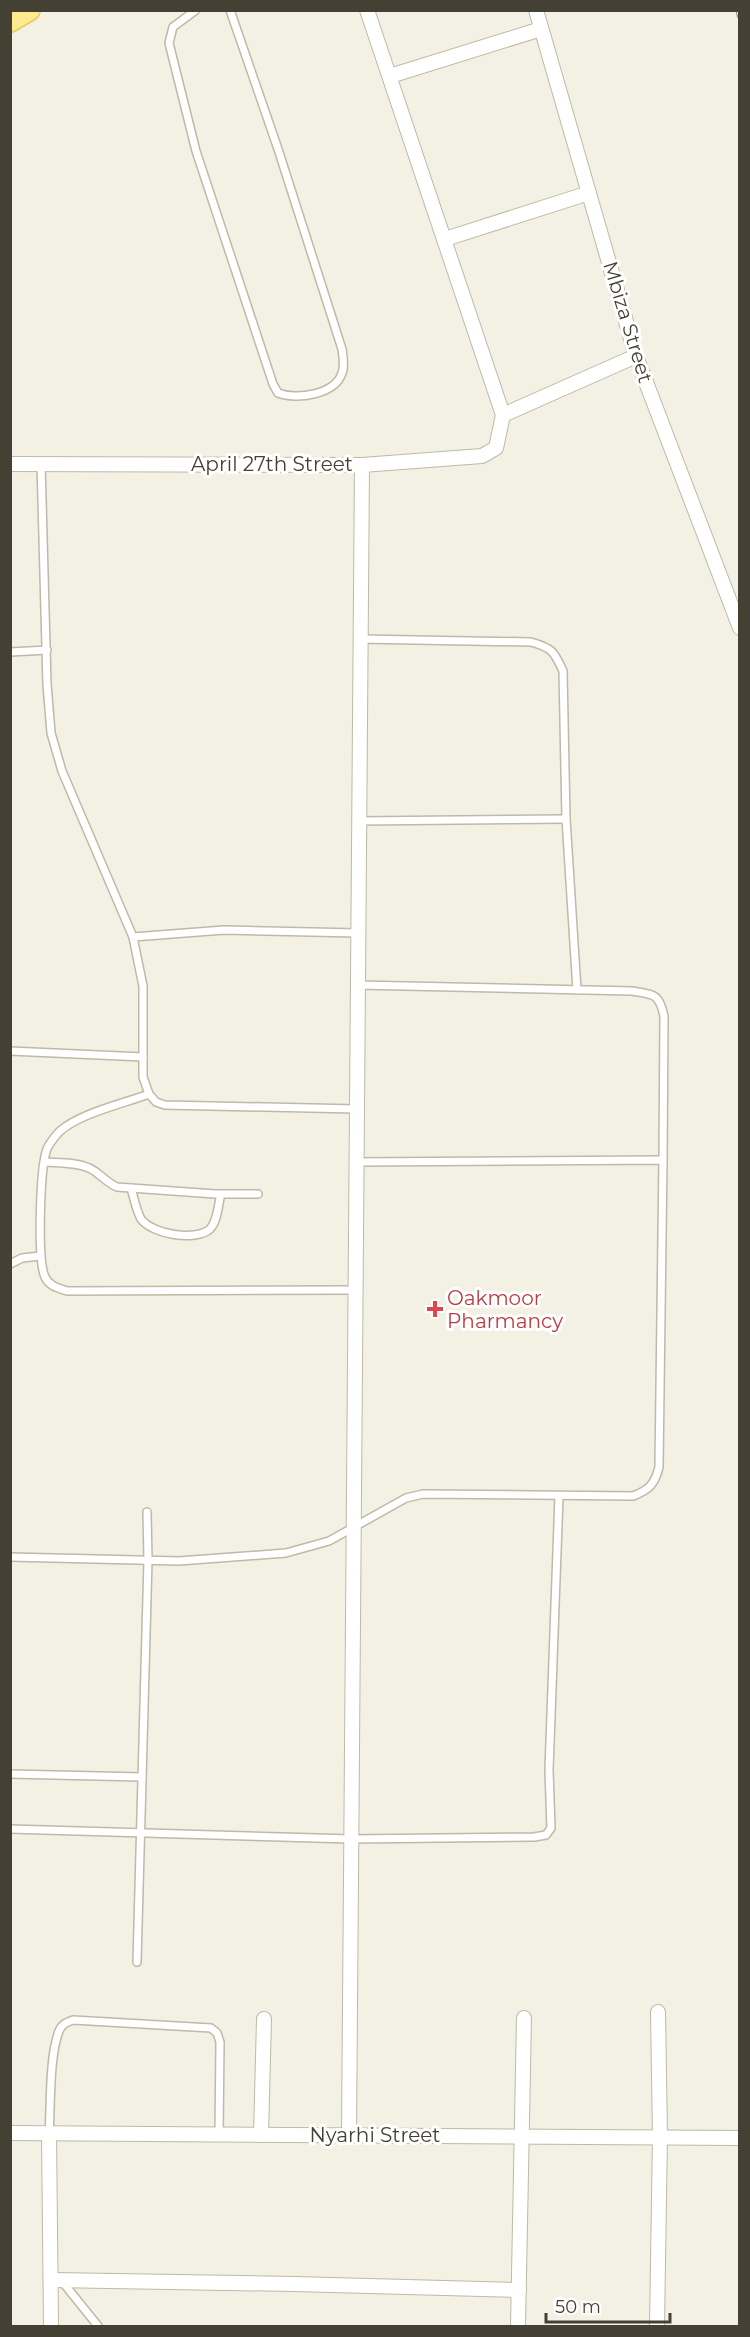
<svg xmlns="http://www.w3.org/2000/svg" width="750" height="2337" font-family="Montserrat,sans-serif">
<rect width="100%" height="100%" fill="#f3f0e4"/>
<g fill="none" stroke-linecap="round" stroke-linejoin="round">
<defs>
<g id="service">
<path d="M196 10 173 27 169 43 196 151 273 384 278 393C296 400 335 395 342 373 345 366 343 357 342 349L278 149 230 10"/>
<polyline points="41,464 47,684 51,733 62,771 133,937 143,986 143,1077 149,1094 156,1102 165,1105 357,1109"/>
<path d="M360 639 531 642C552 648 554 651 563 671L566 819 577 990"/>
<polyline points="10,652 47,650"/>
<polyline points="359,821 566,819"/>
<polyline points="133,937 224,930 358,933"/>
<path d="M358 985 632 991C654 995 659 993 664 1016L663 1160"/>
<polyline points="10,1051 143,1057"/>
<path d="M149 1094C122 1104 81 1113 60 1131 56 1135 49 1144 47 1149 40 1167 37 1260 45 1277 49 1286 58 1288 67 1291L355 1290"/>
<path d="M45 1162C59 1163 76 1162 89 1168 99 1172 105 1182 117 1187L215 1194H258"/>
<path d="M131 1188C134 1198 136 1210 141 1219 152 1234 195 1242 210 1229 218 1221 218 1204 221 1194"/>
<polyline points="10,1264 22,1258 40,1256"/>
<path d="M10 1557 179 1561 286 1553 329 1541 406 1498 423 1494 633 1496C649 1490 655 1484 659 1467L663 1160 356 1162"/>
<polyline points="10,1774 142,1777"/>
<polyline points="10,1829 351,1839 534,1837 546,1835 551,1828 549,1770 559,1496"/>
<polyline points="137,1962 148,1560 147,1512"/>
<path d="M49 2133C51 2105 49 2057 59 2031 62 2024 67 2022 73 2020L211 2028 217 2033 220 2042 219 2134"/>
<polyline points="61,2280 98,2326"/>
</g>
<g id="minor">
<polyline points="536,10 636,356 740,628"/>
<polyline points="390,76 541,29"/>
<polyline points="445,239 589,193"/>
<polyline points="503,415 636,356"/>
<polyline points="10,464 362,465 482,456 496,448 503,415 367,10"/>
<polyline points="10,2133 740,2138"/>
<polyline points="49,2133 51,2326"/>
<polyline points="261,2135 264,2019"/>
<polyline points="349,2135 362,465"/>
<polyline points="51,2280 294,2284 519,2290"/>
<polyline points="518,2326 524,2018"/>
<polyline points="657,2326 660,2136 658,2012"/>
</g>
<polyline id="primary" points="10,21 29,10"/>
</defs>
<use href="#service" stroke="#bfb9a7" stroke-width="10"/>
<use href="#minor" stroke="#bfb9a7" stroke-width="16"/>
<use href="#primary" stroke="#e8cb5e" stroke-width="24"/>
<use href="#service" stroke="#fff" stroke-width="7"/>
<use href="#minor" stroke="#fff" stroke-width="14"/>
<use href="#primary" stroke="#ffea91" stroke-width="21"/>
<defs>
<polyline id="rail" points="739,10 740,15"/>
</defs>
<use href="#rail" stroke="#959595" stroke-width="7"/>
<use href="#rail" stroke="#fff" stroke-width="4.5" stroke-dasharray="14" stroke-linecap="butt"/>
</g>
<path fill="#e0444e" stroke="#fff" stroke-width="2" d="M432 1300h6v6h6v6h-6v6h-6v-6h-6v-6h6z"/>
<g text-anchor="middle" stroke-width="6" stroke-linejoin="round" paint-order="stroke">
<g font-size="20" fill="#454034" stroke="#fff">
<text transform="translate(628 322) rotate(73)" y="7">Mbiza Street</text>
<text x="272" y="471">April 27th Street</text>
<text x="375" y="2142">Nyarhi Street</text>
</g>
<g font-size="20" fill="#be3a42" stroke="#fff" text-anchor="start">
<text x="447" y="1305">Oakmoor<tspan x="447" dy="23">Pharmancy</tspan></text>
</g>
</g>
<rect width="750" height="2337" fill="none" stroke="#454034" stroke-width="24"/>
<path d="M546 2313v9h124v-9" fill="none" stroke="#454034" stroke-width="3"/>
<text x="555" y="2313" font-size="18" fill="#454034" stroke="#ffffff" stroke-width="4.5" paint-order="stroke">50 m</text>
</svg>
